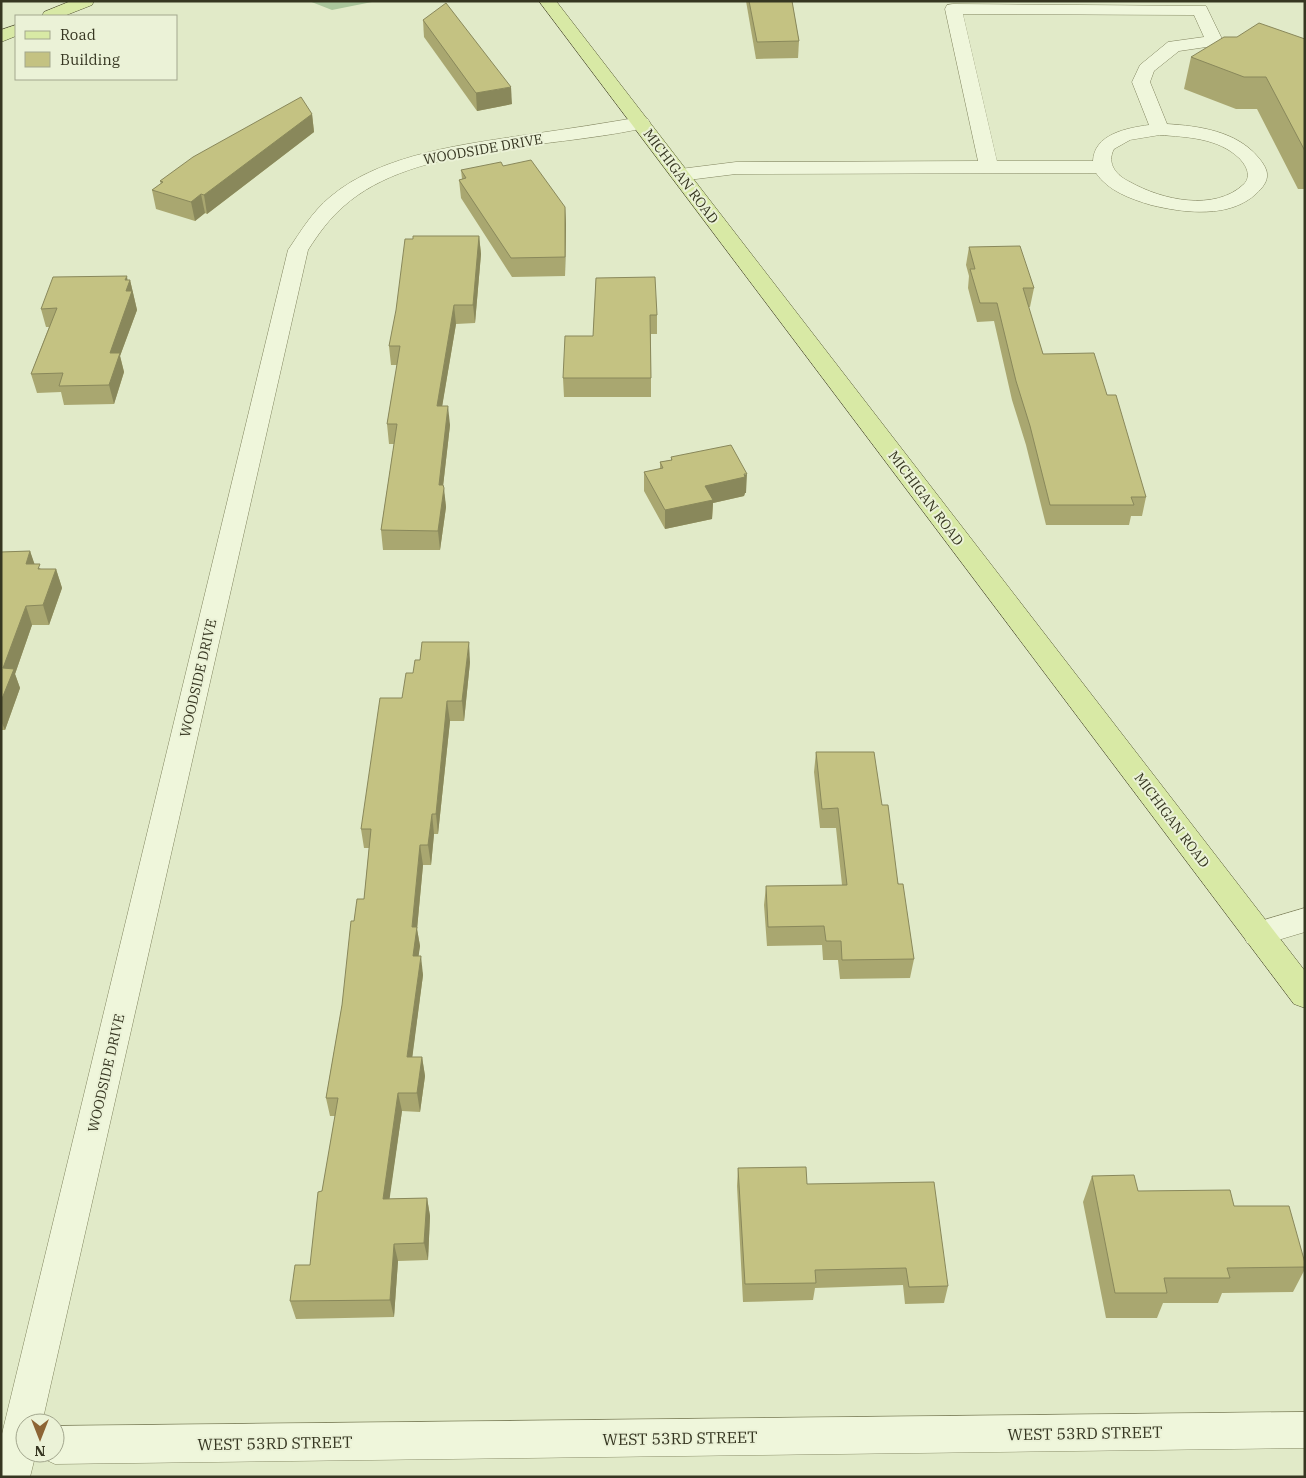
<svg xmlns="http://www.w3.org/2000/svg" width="1306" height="1478" font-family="'IBM Plex Serif',serif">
<rect width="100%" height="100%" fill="#e1eac8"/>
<polygon fill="#abc79d" points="309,1 377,1 332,10"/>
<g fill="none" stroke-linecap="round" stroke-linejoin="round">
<defs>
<g id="minor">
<path d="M953 4 1206 6 1223 41 1220 45 1179 51 1154 71 1150 82 1167 124C1199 126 1236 131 1258 157 1263 163 1268 170 1267 177 1266 184 1261 189 1257 193 1230 219 1184 213 1151 205 1131 199 1108 191 1096 173L736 174 680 181 673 179 670 175 673 171 680 169 736 162 978 161 945 9 947 5ZM963 14 1194 15 1204 37 1168 42 1140 65 1132 82 1149 125C1127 128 1094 134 1093 161H997ZM1160 135C1187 137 1218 138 1239 158 1246 165 1252 176 1244 184 1215 212 1162 200 1130 182 1117 176 1106 164 1114 149L1130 140Z"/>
<path d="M641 117 648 119 650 123 648 127C559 149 414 143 344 206 329 219 319 233 308 250L42 1423H25V1453H36L30 1477H1V1438L288 250C301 231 312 212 330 197 382 153 467 144 532 134 568 129 605 123 641 117Z"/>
<polygon points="1305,908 1305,932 1258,946 1247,943 1243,934 1247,925"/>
<polygon points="1305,1412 1305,1448 55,1464 42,1458 39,1453 55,1453 55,1426"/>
</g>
<g id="major">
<polygon points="71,1 94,1 92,5 64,16 42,16 44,12"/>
<polygon points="539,1 556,1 1305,971 1305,1008 1294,1004"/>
<polygon points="16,25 16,36 1,42 1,30"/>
</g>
</defs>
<use href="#minor" stroke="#81845f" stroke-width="1"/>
<use href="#major" stroke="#525333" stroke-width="1"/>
<use href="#minor" fill="#eff6db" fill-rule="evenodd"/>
<use href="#major" fill="#d8e9a5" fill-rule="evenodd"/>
</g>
<g fill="#a9a770">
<polygon points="746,1 792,1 799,41 798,58 756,59"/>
<polygon points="423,20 512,104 477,111 424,37"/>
<polygon points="1305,39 1305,189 1298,189 1257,109 1236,109 1184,89 1191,57"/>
<polygon points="312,114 314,132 207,214 205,213 195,221 156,209 152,190 161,184 160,181"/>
<polygon points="503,166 565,207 566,225 565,276 512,277 461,198 459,180 462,179 461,170"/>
<polygon points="479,236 481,254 475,323 456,324 442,406 450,425 443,486 446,507 440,550 383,550 381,530 394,444 389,444 387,424 397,365 391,365 389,346 413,239"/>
<polygon points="969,247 1034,288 1030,307 1028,307 1043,354 1107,395 1146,497 1142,516 1131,516 1129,525 1046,525 1026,445 1012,400 994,321 977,322 968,288 969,276 966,265"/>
<polygon points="596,278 657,315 657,334 651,334 651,397 564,397 563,378 593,336"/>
<polygon points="127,280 130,280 137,310 120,356 124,372 114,404 64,405 61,392 37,393 31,374 49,327 46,327 41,309"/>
<polygon points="671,457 746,493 745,493 744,496 713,503 712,519 665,529 644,491 644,472 660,469 660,462 671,460"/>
<polygon points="30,551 34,564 41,569 56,569 62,588 49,625 32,625 15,674 20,688 5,730 1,730 1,552"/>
<polygon points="470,662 464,721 450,721 438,834 434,834 431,865 423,865 417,929 420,946 418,956 423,975 412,1057 422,1057 425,1076 420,1112 402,1111 389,1199 427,1198 430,1216 428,1260 398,1261 394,1317 296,1319 290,1301 310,1265 335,1116 330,1116 326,1098 342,1005 354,921 364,899 369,848 364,848 361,829 402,698 413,673"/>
<polygon points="816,752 882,805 914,959 910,978 840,979 838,960 823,960 822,945 767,946 764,905 766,886 842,885 836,828 820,828 814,772"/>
<polygon points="738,1168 807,1184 948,1286 944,1303 905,1304 903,1285 815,1288 813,1300 743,1302 737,1186"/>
<polygon points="1092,1176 1138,1191 1234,1206 1305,1263 1305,1269 1293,1292 1222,1293 1218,1303 1163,1303 1157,1318 1106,1318 1083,1202"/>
</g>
<g fill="#89885b">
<polygon points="511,87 512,104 477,111 476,93"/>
<polygon points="312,114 314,132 207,214 204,195"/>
<polygon points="201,194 205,213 195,221 191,202"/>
<polygon points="565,207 566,225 565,276"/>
<polygon points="479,236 481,254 475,323 473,305"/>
<polygon points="127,276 128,284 130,280 137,310 120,356 124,372 114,404 109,385 110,353 126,291 125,280"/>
<polygon points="454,305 456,324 439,425 437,406"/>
<polygon points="448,406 450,425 441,504 439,485"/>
<polygon points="747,474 746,493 745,493 744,496 713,503 712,519 665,529 665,510 705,486"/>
<polygon points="444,488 446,507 440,550 438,531"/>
<polygon points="30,551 37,571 26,564"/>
<polygon points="56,569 62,588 49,625 43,605"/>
<polygon points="26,606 32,625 15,674 20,688 5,730 1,721 1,701 3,668"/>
<polygon points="469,642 470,662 464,721 462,701"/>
<polygon points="447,701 450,721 438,834 436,814"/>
<polygon points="432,814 434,834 431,865 428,845"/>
<polygon points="420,845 423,865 417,929 420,946 416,975 413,956 412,927"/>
<polygon points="421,956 423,975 410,1075 407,1057"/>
<polygon points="422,1057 425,1076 420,1112 417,1093"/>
<polygon points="398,1093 402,1111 387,1217 383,1199"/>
<polygon points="427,1198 430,1216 428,1260 424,1243"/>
<polygon points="394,1244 398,1261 394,1317 390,1300"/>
</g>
<g fill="#c4c282" stroke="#89885b">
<polygon points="749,1 792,1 799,41 757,42"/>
<polygon points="446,3 511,87 476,93 423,20"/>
<polygon points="1259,23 1305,39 1305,151 1266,77 1244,77 1191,57 1224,37 1237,37"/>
<polygon points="301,97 312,114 204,195 201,194 191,202 152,190 163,182 160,181 193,157"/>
<polygon points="531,160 565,207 565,257 511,258 459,180 466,178 461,170 501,162 503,166"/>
<polygon points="413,236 479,236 473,305 454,305 437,406 448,406 439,485 443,485 444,488 438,531 381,530 397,424 387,424 400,346 389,346 396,310 405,239 413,239"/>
<polygon points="1020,246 1034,288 1023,288 1043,354 1094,353 1107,395 1116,395 1146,497 1131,497 1134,505 1050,505 1030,426 1016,381 997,303 980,303 970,269 975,269 969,247"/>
<polygon points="127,276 125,280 130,280 126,291 132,291 110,353 120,353 109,385 59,386 63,373 31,374 57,308 41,309 53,277"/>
<polygon points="655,277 657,315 650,315 651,378 563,378 565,336 593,336 596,278"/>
<polygon points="731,445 747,474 744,474 745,477 705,486 713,500 665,510 644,472 663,468 660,462 672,460 671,457"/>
<polygon points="30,551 26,564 40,564 38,569 56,569 43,605 26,606 3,668 14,669 1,701 1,552"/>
<polygon points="422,642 469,642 462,701 447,701 436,814 432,814 428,845 420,845 412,927 417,927 413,956 421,956 407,1057 422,1057 417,1093 398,1093 383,1199 427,1198 424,1243 394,1244 390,1300 290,1301 295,1265 310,1265 318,1192 322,1191 338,1098 326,1098 342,1005 351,921 354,921 357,899 364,899 371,829 361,829 380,698 402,698 406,673 413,673 415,660 420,660"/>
<polygon points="816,752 874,752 882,805 888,805 898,884 903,884 914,959 842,960 841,941 826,941 824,926 768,927 766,886 847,885 838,808 822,809"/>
<polygon points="806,1167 807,1184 934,1182 948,1286 909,1287 906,1268 815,1270 816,1283 745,1284 738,1168"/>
<polygon points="1134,1175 1138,1191 1230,1190 1234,1206 1289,1206 1305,1263 1305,1267 1227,1268 1230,1278 1164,1278 1167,1293 1115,1293 1092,1176"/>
</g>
<g text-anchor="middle" stroke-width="4" stroke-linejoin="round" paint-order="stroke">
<g font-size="14" fill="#363621" stroke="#ebf2d7">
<text transform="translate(483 149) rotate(-10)" y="5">WOODSIDE DRIVE</text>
<text transform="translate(681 176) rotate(53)" y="5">MICHIGAN ROAD</text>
<text transform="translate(926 498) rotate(53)" y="5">MICHIGAN ROAD</text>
<text transform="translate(198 678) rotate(-77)" y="5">WOODSIDE DRIVE</text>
<text transform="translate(1172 820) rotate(53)" y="5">MICHIGAN ROAD</text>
<text transform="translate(106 1073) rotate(-77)" y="5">WOODSIDE DRIVE</text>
</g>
<g font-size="16" fill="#363621" stroke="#ebf2d7">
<text transform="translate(1085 1433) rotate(-1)" y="6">WEST 53RD STREET</text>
<text transform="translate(680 1438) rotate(-1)" y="6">WEST 53RD STREET</text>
<text transform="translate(275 1443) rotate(-1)" y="6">WEST 53RD STREET</text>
</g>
</g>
<rect width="1306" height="1478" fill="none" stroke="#363621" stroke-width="5"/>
<rect x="15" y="15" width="162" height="65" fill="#ebf2d7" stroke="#a3a78e"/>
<rect x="25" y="31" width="25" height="8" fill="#d8e9a5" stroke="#a3a78e"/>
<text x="60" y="40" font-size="15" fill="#363621">Road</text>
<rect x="25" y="52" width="25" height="15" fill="#c4c282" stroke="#a3a78e"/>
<text x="60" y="65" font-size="15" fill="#363621">Building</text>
<g transform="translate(40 1438) rotate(180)"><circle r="24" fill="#ebf2d7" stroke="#a3a78e"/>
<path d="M0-4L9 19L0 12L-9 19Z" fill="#8d6535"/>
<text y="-8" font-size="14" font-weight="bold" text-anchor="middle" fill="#363621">N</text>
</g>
</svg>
